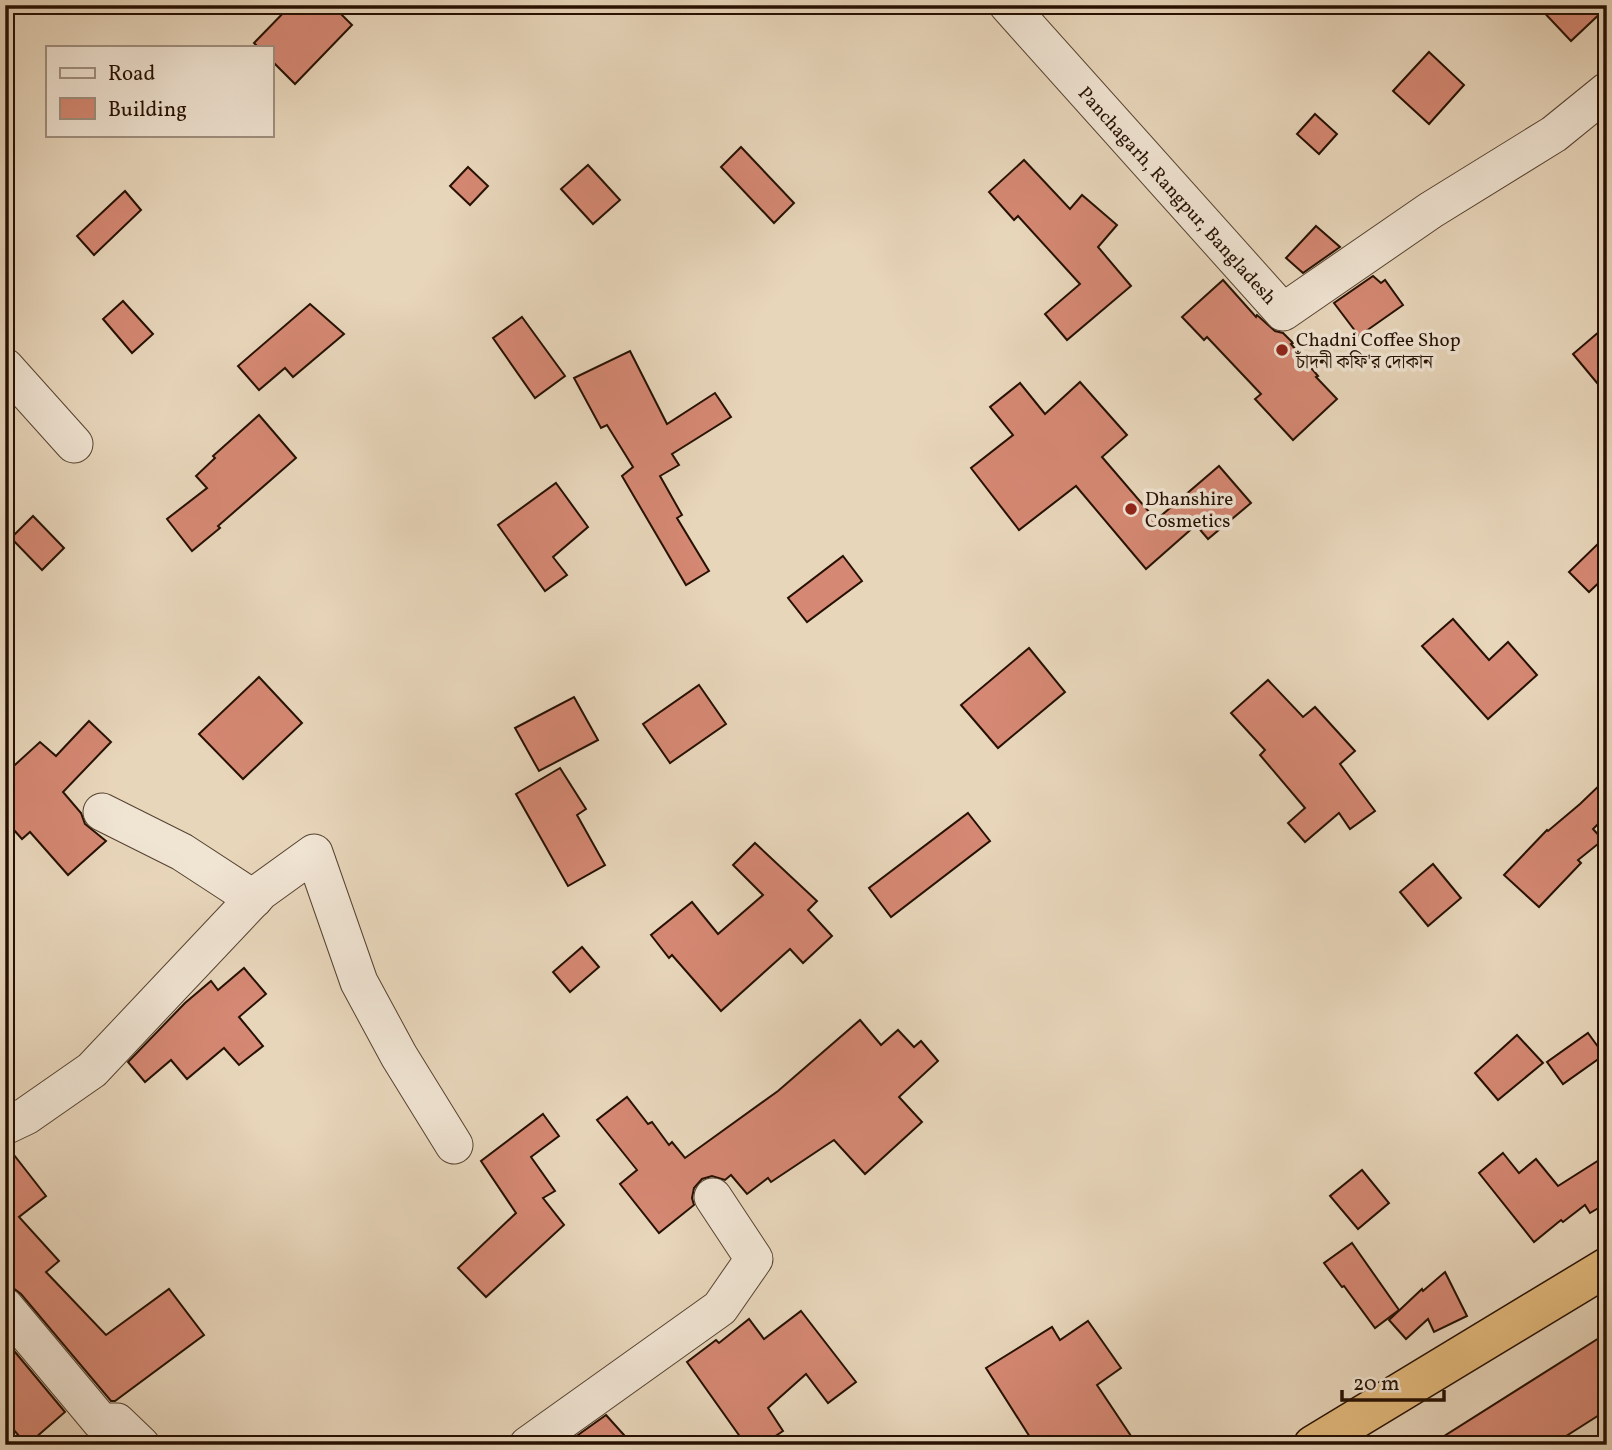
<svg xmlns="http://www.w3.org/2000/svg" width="1612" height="1450" font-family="Vollkorn,'Noto Serif Bengali',serif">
<rect width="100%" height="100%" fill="#e8d6bb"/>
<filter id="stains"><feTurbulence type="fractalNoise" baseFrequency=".00286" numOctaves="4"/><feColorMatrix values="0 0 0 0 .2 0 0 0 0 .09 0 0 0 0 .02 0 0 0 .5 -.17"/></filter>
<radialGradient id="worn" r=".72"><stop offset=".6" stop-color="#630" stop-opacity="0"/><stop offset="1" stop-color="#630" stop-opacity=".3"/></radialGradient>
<g fill="#d58873" stroke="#261002" stroke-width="2">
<polygon points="291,5 332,5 352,25 295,84 271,60 271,47 258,47 254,43"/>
<polygon points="1537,5 1607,5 1607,7 1571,41"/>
<polygon points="1429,52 1464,85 1429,124 1393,91"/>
<polygon points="1315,114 1337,134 1319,154 1297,134"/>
<polygon points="741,147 794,203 774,223 721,167"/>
<polygon points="1024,160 1070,209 1082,195 1117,225 1098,247 1131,286 1067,340 1045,314 1080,284 1018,216 1014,220 989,192"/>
<polygon points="588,165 620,200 593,224 561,189"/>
<polygon points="468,167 488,186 470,205 450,186"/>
<polygon points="125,191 141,210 94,255 77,236"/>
<polygon points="1316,226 1340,247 1303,273 1286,258"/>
<polygon points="1373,276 1381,283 1385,280 1403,305 1359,336 1334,303"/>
<polygon points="1223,280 1256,317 1257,315 1275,331 1283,333 1293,343 1291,344 1318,376 1316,377 1337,399 1293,440 1255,399 1261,394 1207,337 1204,340 1182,317"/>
<polygon points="123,301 153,334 132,353 103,319"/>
<polygon points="310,304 344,334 293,377 285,368 259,390 238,366"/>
<polygon points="522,317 565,376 535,398 493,338"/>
<polygon points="1607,325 1607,395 1573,354"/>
<polygon points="630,351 667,424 715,393 731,417 672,454 679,465 660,476 682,515 677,518 709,571 686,585 622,476 633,467 607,425 601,428 574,378"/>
<polygon points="1080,382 1127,435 1102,457 1156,520 1219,466 1251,503 1208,539 1196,525 1146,569 1076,486 1019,530 971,468 1013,435 990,407 1020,383 1045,414"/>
<polygon points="259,415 296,458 218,526 220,528 192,551 167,519 207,488 196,476 215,458 213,456"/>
<polygon points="556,483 588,527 553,557 567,575 545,591 498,525"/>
<polygon points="33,516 64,548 42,570 11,538"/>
<polygon points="1607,535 1607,575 1589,592 1569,572"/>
<polygon points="843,556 862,581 807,622 788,598"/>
<polygon points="1453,619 1489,660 1508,642 1537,675 1488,719 1422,646"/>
<polygon points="1029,648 1065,692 998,748 961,705"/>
<polygon points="259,677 302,723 243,779 199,734"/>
<polygon points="1268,680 1303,717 1315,707 1355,751 1340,764 1375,811 1350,829 1339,813 1305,842 1288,823 1305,808 1260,755 1265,750 1231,713"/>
<polygon points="699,685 726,724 670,763 643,724"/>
<polygon points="574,697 598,740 539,771 515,728"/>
<polygon points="89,721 111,742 63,792 81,813 85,824 106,841 68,875 30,832 22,839 5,820 5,774 40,742 56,756"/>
<polygon points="560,768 586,809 577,815 605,865 568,886 516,794"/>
<polygon points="1607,778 1607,815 1593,829 1603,840 1578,860 1581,863 1539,907 1504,875 1547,830 1548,831 1580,804"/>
<polygon points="968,813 990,841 891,917 869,888"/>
<polygon points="755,843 817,901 808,910 832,936 803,963 790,949 721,1011 672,955 669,958 651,935 692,902 718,934 763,895 733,865"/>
<polygon points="1433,864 1461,898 1428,926 1400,892"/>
<polygon points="582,947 599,967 570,992 553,972"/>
<polygon points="244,968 266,994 239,1017 263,1046 239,1065 224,1048 187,1079 171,1060 145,1082 128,1062 185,1003 211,981 218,990"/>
<polygon points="860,1020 881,1045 898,1030 914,1047 921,1041 938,1061 899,1097 922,1122 865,1174 834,1140 771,1182 768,1178 747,1194 731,1175 725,1180 712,1176 702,1179 694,1188 692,1198 694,1205 659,1233 620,1184 637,1170 597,1120 627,1097 648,1124 652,1122 669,1145 672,1142 685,1158 778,1091"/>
<polygon points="1588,1033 1604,1055 1563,1084 1547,1062"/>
<polygon points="1517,1035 1543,1063 1498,1100 1475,1073"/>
<polygon points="543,1114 559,1136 531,1157 555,1191 543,1198 564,1225 486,1297 458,1268 516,1213 481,1161"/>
<polygon points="7,1146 46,1196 19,1217 59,1261 46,1272 106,1335 169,1289 204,1335 115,1401 111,1401 21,1294 13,1288 5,1287 5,1147"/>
<polygon points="1503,1153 1519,1173 1536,1159 1558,1186 1607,1155 1607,1203 1590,1213 1585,1205 1563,1222 1561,1220 1534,1242 1479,1173"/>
<polygon points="1362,1170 1389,1203 1358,1229 1330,1196"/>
<polygon points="1352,1243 1399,1310 1375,1328 1344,1286 1342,1287 1324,1263"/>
<polygon points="1445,1272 1467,1316 1434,1332 1428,1319 1406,1339 1389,1320 1422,1289 1423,1291"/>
<polygon points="801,1311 856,1382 828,1403 806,1374 768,1408 783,1431 762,1445 746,1445 687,1362 716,1340 719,1343 749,1319 764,1339"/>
<polygon points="1088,1321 1121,1368 1097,1385 1137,1445 1035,1445 986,1368 1052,1327 1060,1340"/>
<polygon points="1607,1333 1607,1410 1552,1445 1430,1445"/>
<polygon points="5,1340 65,1412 27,1445 5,1420"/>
<polygon points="606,1415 633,1445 564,1445"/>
</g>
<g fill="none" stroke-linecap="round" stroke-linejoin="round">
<defs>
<g id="minor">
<polyline points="1008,5 1283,312 1431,210 1554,134 1607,91"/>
<polyline points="5,367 74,444"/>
<polyline points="102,812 182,852 254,899"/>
<polyline points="5,1126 26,1116 92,1070 260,892 314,853 359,982 399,1056 454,1145"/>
<polyline points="5,1307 101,1422 117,1422 141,1445"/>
<polyline points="528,1445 720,1308 754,1259 713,1197"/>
</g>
<polyline id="highway" points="1313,1445 1607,1267"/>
</defs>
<use href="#minor" stroke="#564230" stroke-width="39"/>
<use href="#highway" stroke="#261002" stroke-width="41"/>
<use href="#minor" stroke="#f0e4d3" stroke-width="37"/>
<use href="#highway" stroke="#e4bb7e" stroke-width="38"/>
</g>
<g fill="#8f2418" stroke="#f0e4d3" stroke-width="2.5">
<circle cx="1282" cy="350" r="7"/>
<circle cx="1131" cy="509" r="7"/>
</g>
<g text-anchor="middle" stroke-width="7" stroke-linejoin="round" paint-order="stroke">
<g font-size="19" fill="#261002" stroke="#f0e4d3">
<text transform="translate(1178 195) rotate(48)" y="7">Panchagarh, Rangpur, Bangladesh</text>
</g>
<g font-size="19" fill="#261002" stroke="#f0e4d3" text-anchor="start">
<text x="1296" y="346">Chadni Coffee Shop<tspan x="1296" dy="22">চাঁদনী কফি'র দোকান</tspan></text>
<text x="1145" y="505">Dhanshire<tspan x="1145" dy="22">Cosmetics</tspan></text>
</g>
</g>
<rect width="1612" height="1450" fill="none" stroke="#e8d6bb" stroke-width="28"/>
<rect x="7" y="7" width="1598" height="1436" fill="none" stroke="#261002" stroke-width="3.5"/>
<rect x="14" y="14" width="1584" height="1422" fill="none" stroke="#261002" stroke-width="2"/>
<rect x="46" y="46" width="228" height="91" fill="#f0e4d3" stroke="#9f8f7f" stroke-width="2"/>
<rect x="60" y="68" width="35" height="10" fill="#f0e4d3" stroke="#9f8f7f" stroke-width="2"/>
<text x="108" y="80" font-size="21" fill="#261002">Road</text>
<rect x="60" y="98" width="35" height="21" fill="#d58873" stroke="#9f8f7f" stroke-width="2"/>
<text x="108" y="116" font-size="21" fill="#261002">Building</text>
<path d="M1342 1390v10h102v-10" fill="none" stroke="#261002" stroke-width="3.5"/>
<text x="1353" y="1390" font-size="21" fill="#261002" stroke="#f0e4d3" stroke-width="5" paint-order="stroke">20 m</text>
<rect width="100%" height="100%" filter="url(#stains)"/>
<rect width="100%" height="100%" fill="url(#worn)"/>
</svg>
